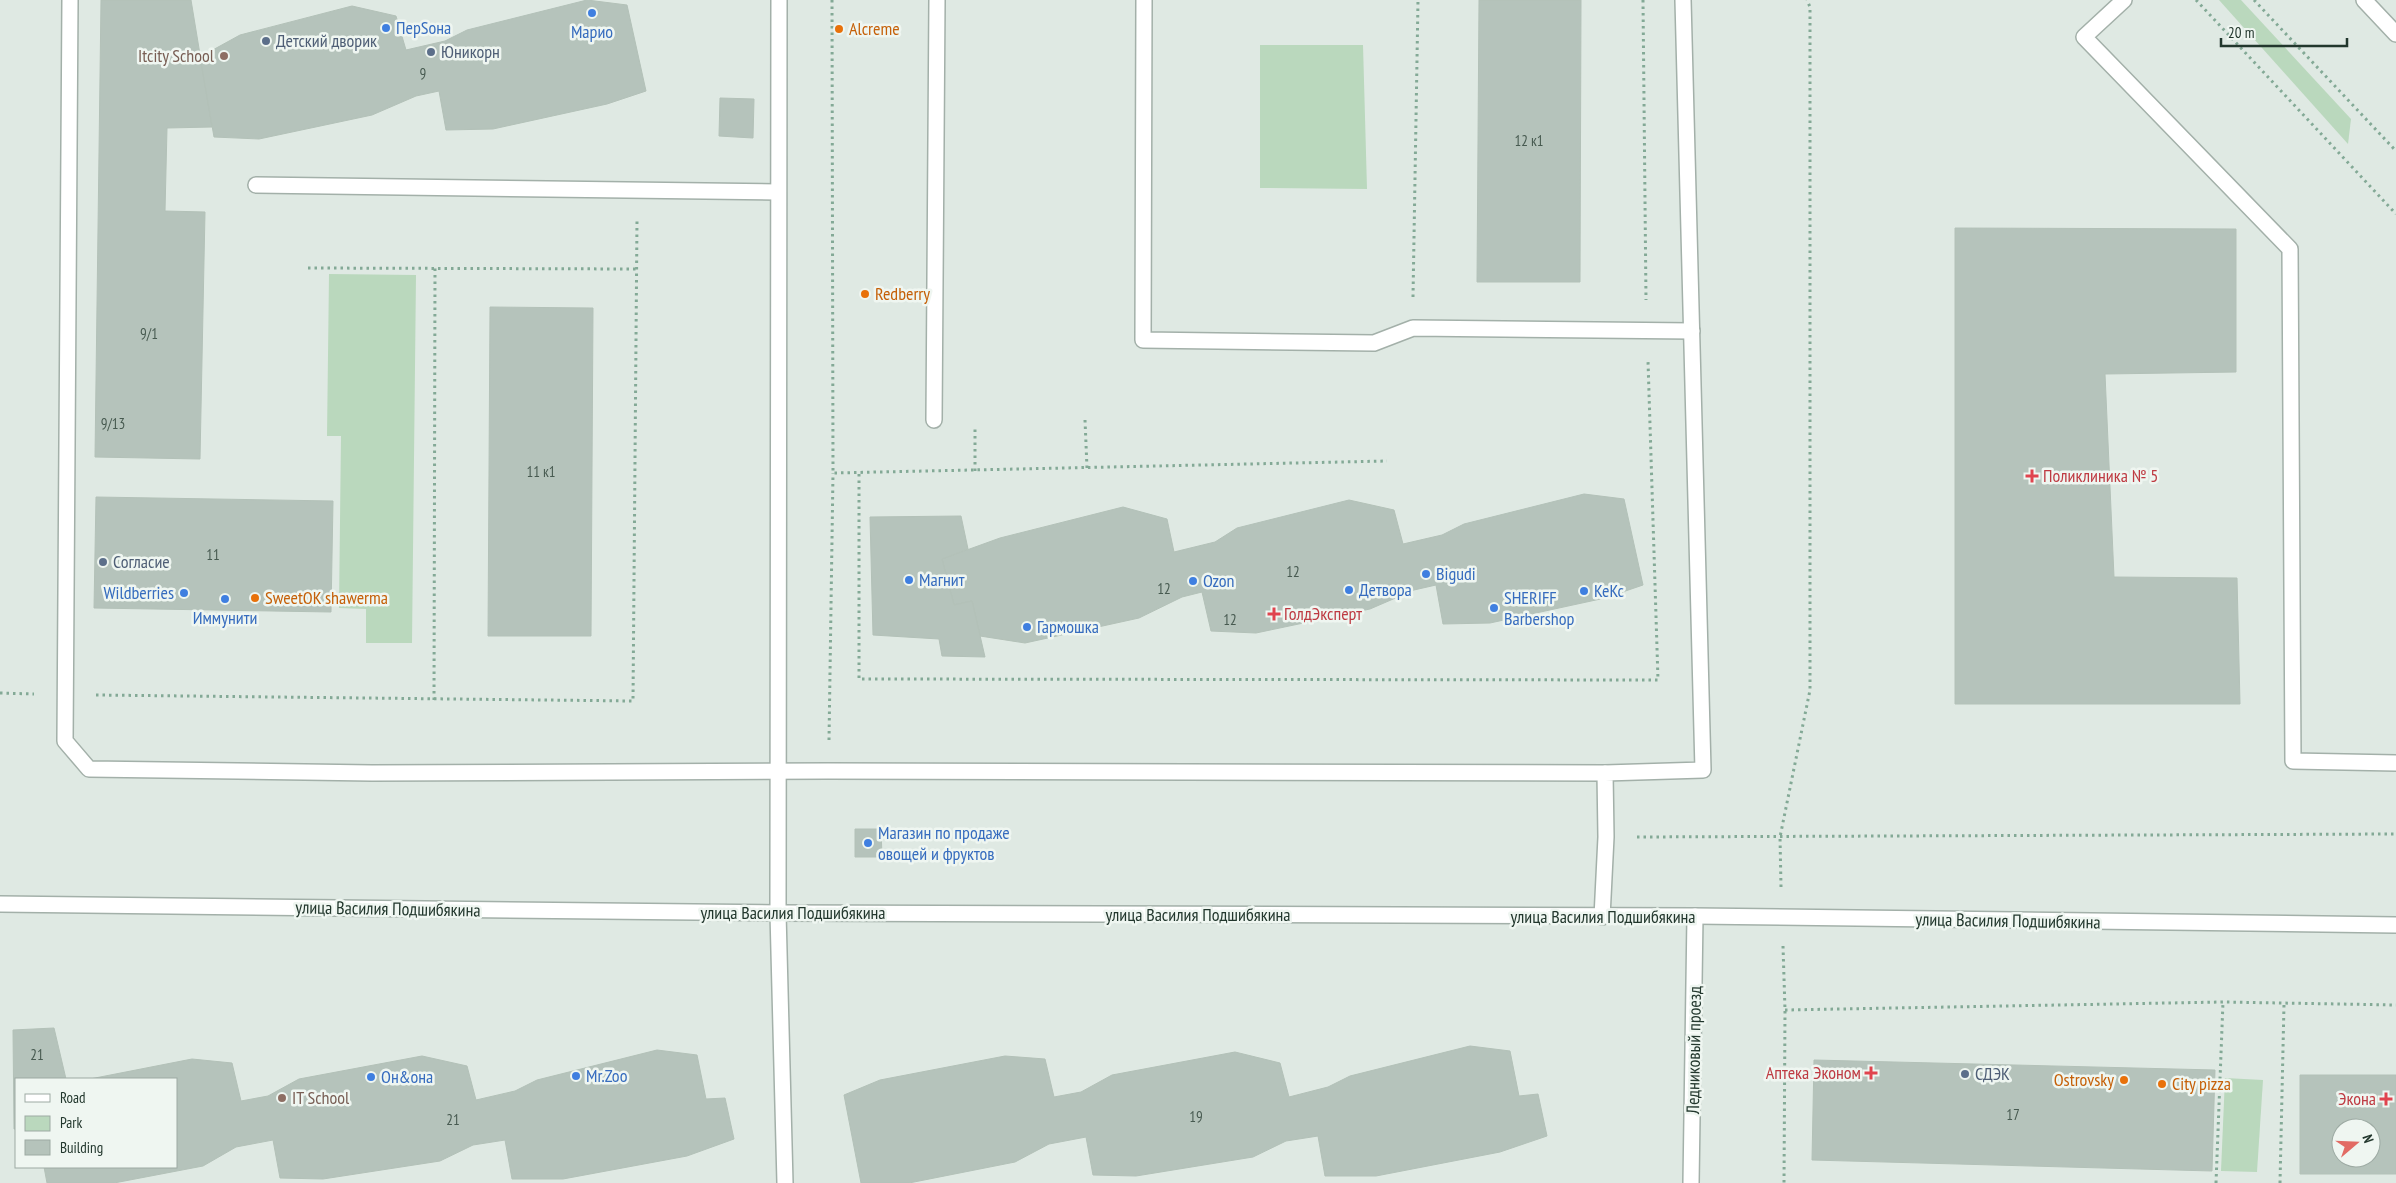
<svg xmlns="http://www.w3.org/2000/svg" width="2396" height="1183" font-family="'PT Sans Narrow',sans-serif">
<rect width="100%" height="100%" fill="#dfe9e3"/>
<g fill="#bad8bd">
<polygon points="2219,0 2241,0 2351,119 2348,144"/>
<polygon points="1260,45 1363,45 1367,189 1260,188"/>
<polygon points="329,274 416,275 412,643 366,643 366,609 339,608 341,436 327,436"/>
<polygon points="2225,1078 2263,1080 2257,1172 2221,1171"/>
</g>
<g fill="#b5c3bb" stroke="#b3c1b8" fill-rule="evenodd">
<polygon points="101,0 191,0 212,127 167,128 165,211 205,212 200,459 95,457"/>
<polygon points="587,0 627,5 646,91 607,104 493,129 446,130 439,91 416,96 372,115 259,139 214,137 200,57 240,35 352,6 396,16 406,50 445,41 467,30"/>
<polygon points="1479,0 1581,0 1580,282 1477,282"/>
<polygon points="720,98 754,99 753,138 719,136"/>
<polygon points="1955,228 2236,229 2236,372 2105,374 2114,577 2237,578 2240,704 1955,704"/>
<polygon points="490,307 593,308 591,636 488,636"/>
<polygon points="1584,494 1624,499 1643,585 1605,598 1490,623 1443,624 1436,585 1414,590 1370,609 1256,633 1211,631 1202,592 1182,597 1139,618 1025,643 980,636 972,601 954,605 942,559 1000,538 1123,507 1167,519 1174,552 1215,542 1237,528 1349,500 1394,510 1403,544 1442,535 1464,524"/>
<polygon points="96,497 333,501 331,612 94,608"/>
<polygon points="961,516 968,549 942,559 954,605 972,601 985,657 942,656 939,639 873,635 870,517"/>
<polygon points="855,829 881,829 882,857 855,857"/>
<polygon points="54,1028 66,1079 16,1079 16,1129 14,1129 13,1030"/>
<polygon points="1470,1046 1510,1051 1519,1096 1538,1094 1547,1136 1500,1152 1376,1176 1325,1176 1318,1136 1286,1141 1253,1157 1136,1176 1093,1175 1086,1137 1049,1144 1015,1162 909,1183 861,1183 844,1095 880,1080 1005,1056 1045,1059 1054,1097 1081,1092 1112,1075 1235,1052 1280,1063 1289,1097 1328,1087 1350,1076"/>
<polygon points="657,1050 697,1055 706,1099 725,1098 734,1139 687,1156 563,1179 512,1179 505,1140 473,1145 440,1161 323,1179 280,1178 273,1140 236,1147 203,1166 114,1183 47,1183 44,1167 176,1167 176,1079 90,1079 192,1059 232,1063 241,1101 268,1096 299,1079 422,1056 467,1066 476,1100 515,1091 537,1080"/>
<polygon points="1814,1060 2215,1070 2212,1171 1812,1160"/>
<path d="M2300 1075H2396V1174H2300ZM2341 1128H2371V1158H2341Z"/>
</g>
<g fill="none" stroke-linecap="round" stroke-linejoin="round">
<defs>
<g id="lane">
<polyline points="70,0 65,741 89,769 372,773 828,771 1605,773"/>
<polyline points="779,0 778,913 785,1183"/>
<polyline points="1144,0 1143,340 1374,343 1413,328 1692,331"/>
<polyline points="2124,0 2084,37 2290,249 2293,761 2396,763"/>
<polyline points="256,185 777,192"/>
<polyline points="934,420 937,0"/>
<polyline points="1602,917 1606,837 1605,773 1703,770 1683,0"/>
</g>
<g id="street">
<polyline points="2364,0 2396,34"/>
<polyline points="0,904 778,913 1695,916 2396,925"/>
<polyline points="1691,1183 1695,916"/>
</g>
</defs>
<use href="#lane" stroke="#a3b0a9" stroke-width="18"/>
<use href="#street" stroke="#a3b0a9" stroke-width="18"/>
<g stroke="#83a996" stroke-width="3" stroke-dasharray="2.5 4" stroke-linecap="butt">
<polyline points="832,0 833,473 1387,461"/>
<polyline points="1643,0 1646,300"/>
<polyline points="2196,0 2396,214"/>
<polyline points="2254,0 2396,151"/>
<polyline points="308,268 636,269"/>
<polyline points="1413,297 1418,0"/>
<polyline points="1085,420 1087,468"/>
<polyline points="975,471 975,426"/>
<polyline points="859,474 859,679 1658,680 1648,361"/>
<polyline points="0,693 34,694"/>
<polyline points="96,695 633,701 637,220"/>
<polyline points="434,700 435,268"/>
<polyline points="829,740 833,473"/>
<polyline points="1637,837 2396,834"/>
<polyline points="1781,887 1780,837 1810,690 1810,7 1807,0"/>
<polyline points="1783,946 1785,1010 1784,1183"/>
<polyline points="1785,1010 2223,1002 2396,1005"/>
<polyline points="2216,1183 2223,1002"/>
<polyline points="2280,1183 2284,1004"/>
</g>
<use href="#lane" stroke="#fff" stroke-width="15"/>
<use href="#street" stroke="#fff" stroke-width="15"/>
</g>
<g fill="#3f7fe0" stroke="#eff6f1" stroke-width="2">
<circle cx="592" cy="13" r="5"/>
<circle cx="386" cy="28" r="5"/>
<circle cx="1426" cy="574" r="5"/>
<circle cx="909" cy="580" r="5"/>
<circle cx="1193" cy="581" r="5"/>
<circle cx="1349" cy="590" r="5"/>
<circle cx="1584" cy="591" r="5"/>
<circle cx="184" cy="593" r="5"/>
<circle cx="225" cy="599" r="5"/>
<circle cx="1494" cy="608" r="5"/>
<circle cx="1027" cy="627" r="5"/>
<circle cx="868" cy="843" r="5"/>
<circle cx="576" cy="1076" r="5"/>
<circle cx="371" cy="1077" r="5"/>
</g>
<g fill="#e8710a" stroke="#eff6f1" stroke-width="2">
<circle cx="839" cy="29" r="5"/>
<circle cx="865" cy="294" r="5"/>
<circle cx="255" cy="598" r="5"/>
<circle cx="2124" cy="1080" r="5"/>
<circle cx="2162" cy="1084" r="5"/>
</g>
<g fill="#5c6f8a" stroke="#eff6f1" stroke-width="2">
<circle cx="266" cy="41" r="5"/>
<circle cx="431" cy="52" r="5"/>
<circle cx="103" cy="562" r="5"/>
<circle cx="1965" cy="1074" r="5"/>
</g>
<g fill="#8d6e63" stroke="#eff6f1" stroke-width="2">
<circle cx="224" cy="56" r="5"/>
<circle cx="282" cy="1098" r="5"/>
</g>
<g fill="#e0444e" stroke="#eff6f1" stroke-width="2">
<path d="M2029.5 468.5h5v5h5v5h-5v5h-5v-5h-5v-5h5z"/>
<path d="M1271.5 606.5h5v5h5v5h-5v5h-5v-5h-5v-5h5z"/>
<path d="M1868.5 1065.5h5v5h5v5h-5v5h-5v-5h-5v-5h5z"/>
<path d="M2383.5 1091.5h5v5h5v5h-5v5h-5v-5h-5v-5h5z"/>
</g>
<g text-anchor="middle" stroke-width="5" stroke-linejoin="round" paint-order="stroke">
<g font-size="15" fill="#475a50">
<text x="423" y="79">9</text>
<text x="1529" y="146">12 к1</text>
<text x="149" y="339">9/1</text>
<text x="113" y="429">9/13</text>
<text x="541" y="477">11 к1</text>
<text x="213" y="560">11</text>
<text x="1293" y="577">12</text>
<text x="1164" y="594">12</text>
<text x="1230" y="625">12</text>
<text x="37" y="1060">21</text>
<text x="2013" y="1120">17</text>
<text x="1196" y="1122">19</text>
<text x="453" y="1125">21</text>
</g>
<g font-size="18" fill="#366cbe" stroke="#eff6f1" text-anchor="start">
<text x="396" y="34">ПерSoна</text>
<text x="592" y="38" text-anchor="middle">Марио</text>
<text x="1436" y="580">Bigudi</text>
<text x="919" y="586">Магнит</text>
<text x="1203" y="587">Ozon</text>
<text x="1359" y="596">Детвора</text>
<text x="1594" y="597">КеКс</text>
<text x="174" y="599" text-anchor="end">Wildberries</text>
<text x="1504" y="604">SHERIFF<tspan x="1504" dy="21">Barbershop</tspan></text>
<text x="225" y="624" text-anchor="middle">Иммунити</text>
<text x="1037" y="633">Гармошка</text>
<text x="878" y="839">Магазин по продаже<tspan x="878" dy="21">овощей и фруктов</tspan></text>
<text x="586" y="1082">Mr.Zoo</text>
<text x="381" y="1083">Он&amp;она</text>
</g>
<g font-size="18" fill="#c56008" stroke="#eff6f1" text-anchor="start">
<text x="849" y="35">Alcreme</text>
<text x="875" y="300">Redberry</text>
<text x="265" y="604">SweetOK shawerma</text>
<text x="2114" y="1086" text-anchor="end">Ostrovsky</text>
<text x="2172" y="1090">City pizza</text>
</g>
<g font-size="18" fill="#4e5e75" stroke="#eff6f1" text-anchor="start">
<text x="276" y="47">Детский дворик</text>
<text x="441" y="58">Юникорн</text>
<text x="113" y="568">Согласие</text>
<text x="1975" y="1080">СДЭК</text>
</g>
<g font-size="18" fill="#785e54" stroke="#eff6f1" text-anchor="end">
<text x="214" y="62">Itcity School</text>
<text x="292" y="1104" text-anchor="start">IT School</text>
</g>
<g font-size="18" fill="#be3a42" stroke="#eff6f1" text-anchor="start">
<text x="2043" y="482">Поликлиника № 5</text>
<text x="1284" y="620">ГолдЭксперт</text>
<text x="1861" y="1079" text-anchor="end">Аптека Эконом</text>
<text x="2376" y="1105" text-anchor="end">Экона</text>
</g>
<g font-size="18" fill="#22372d" stroke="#eff6f1">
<text transform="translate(388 909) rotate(1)" y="6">улица Василия Подшибякина</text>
<text x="793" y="919">улица Василия Подшибякина</text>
<text x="1198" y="921">улица Василия Подшибякина</text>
<text x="1603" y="923">улица Василия Подшибякина</text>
<text transform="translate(2008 921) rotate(1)" y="6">улица Василия Подшибякина</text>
<text transform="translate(1694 1050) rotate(-89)" y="6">Ледниковый проезд</text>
</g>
</g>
<rect x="15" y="1078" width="162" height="90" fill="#eff6f1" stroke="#9daaa3"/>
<rect x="25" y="1094" width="25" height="8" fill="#ffffff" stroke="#9daaa3"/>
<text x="60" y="1103" font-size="15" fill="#22372d">Road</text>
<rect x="25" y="1116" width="25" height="15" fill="#bad8bd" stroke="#9daaa3"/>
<text x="60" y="1128" font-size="15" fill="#22372d">Park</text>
<rect x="25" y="1140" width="25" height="15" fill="#b5c3bb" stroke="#9daaa3"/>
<text x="60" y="1153" font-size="15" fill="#22372d">Building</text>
<g transform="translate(2356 1143) rotate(71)"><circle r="24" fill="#eff6f1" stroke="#9daaa3"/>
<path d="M0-4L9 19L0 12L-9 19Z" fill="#e26b64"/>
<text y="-8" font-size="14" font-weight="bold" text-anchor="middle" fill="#22372d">N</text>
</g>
<path d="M2221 38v8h126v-8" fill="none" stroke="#22372d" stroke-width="2.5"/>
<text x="2228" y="38" font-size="15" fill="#22372d" stroke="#eff6f1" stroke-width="4" paint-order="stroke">20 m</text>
</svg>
